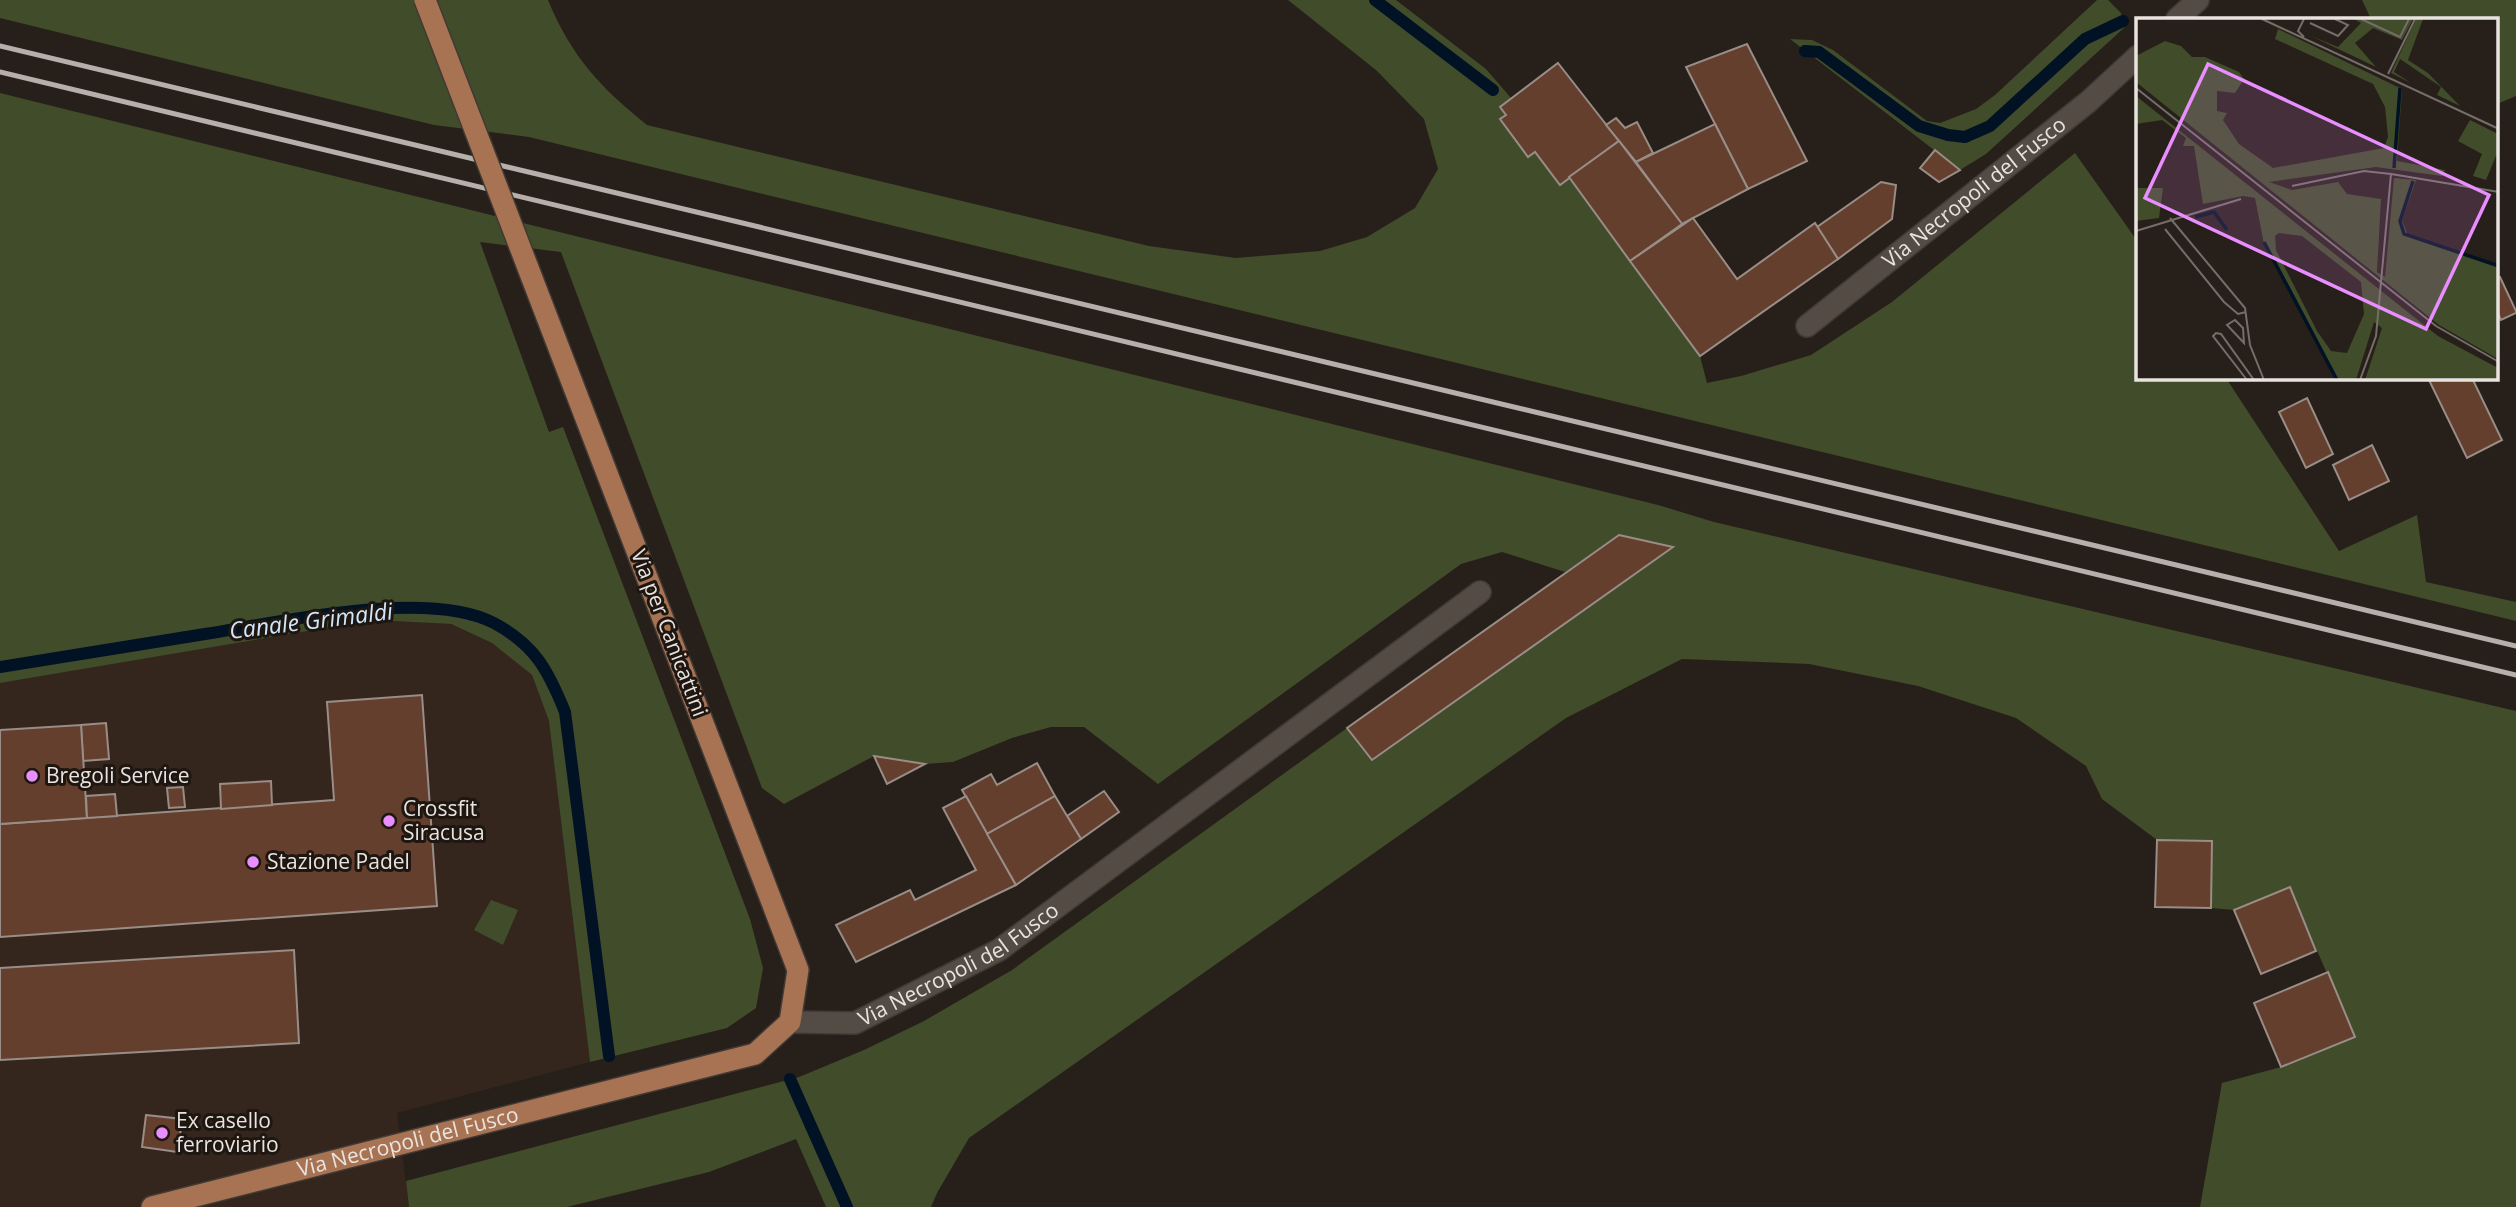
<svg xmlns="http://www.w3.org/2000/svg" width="2516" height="1207" font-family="'Open Sans',sans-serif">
<rect width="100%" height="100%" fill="#271f19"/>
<polygon fill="#34261c" points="373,620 450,624 492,643 532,675 549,721 590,1062 397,1113 409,1207 0,1207 0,683"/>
<g fill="#414c2a">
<path d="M0 0H548C571 56 601 88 647 125L1149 246 1236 258 1320 251 1367 237 1415 208 1438 169 1424 119 1376 70 1288 0H1396L1486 69 1511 98 1500 107 1506 115 1501 120 1528 156 1535 152 1559 184 1569 177 1700 356 1707 383 1741 376 1811 355 1892 302 2075 153 2138 242V378H2226L2339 551 2417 515 2426 582 2516 602V621L529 137 434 125 0 18Z"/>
<polygon points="2097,0 2108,0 2121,13 2125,27 1986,154 1960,170 1790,39 1812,40 1833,50 1927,121 1940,123 1976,109 1995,95"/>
<polygon points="2362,0 2516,0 2516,96 2497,104 2497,19 2371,19"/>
<polygon points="0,93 1658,505 1714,522 2516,711 2516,1207 2200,1207 2222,1083 2281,1067 2354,1036 2290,888 2234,910 2211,908 2212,841 2157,840 2102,799 2086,766 2016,718 1918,686 1809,664 1682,659 1566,718 969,1138 937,1193 931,1207 826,1207 796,1139 709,1172 567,1207 409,1207 406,1181 799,1077 864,1050 924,1021 1012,970 1347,728 1372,759 1672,547 1619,535 1565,572 1502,552 1461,564 1158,784 1084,727 1051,727 1012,738 953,762 925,764 874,756 784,804 762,788 561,252 480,242 549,432 563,427 750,919 763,968 756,1008 727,1028 590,1062 549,721 532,675 492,643 451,624 373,620 0,683"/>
<polygon points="491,900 518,910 503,945 474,930"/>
</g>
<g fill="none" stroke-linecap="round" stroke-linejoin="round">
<g stroke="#001224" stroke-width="12">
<polyline points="1375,0 1493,90"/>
<polyline points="1805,51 1819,52 1919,126 1948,135 1965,137 1990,126 2085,39 2123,21"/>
<path d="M0 667C68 656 137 645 205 634 279 622 428 588 494 623 535 645 548 670 565 712L609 1056"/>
<polyline points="790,1079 847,1207"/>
</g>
</g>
<g fill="#643f2d" stroke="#998d87" stroke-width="2">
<polygon points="1747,44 1807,161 1748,189 1686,67"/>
<polygon points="1558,63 1619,141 1560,185 1535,152 1528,157 1500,119 1506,115 1500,107"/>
<polygon points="1616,118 1625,128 1637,122 1653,153 1636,162 1606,125"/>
<polygon points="1715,124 1748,189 1682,224 1636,162"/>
<polygon points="1619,141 1682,224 1630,261 1569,177"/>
<polygon points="1935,150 1960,170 1939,182 1920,168"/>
<polygon points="1881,182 1896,185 1892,219 1838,259 1817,227"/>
<polygon points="1693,218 1737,279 1815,223 1838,259 1700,356 1630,261"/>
<polygon points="2500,277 2516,311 2516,313 2501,320 2497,311 2497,278"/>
<polygon points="2428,378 2472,378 2502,440 2467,458"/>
<polygon points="2307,398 2333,454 2306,468 2279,412"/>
<polygon points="2372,445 2389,481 2349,500 2333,465"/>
<polygon points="1619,535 1673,547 1372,760 1347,728"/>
<polygon points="422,695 437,906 0,937 0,824 334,800 327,702"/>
<polygon points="106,723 109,759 83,761 81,725"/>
<polygon points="81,725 87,818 0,824 0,730"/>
<polygon points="874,756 925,764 887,784"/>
<polygon points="1037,763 1055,796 987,834 962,790 991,774 997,785"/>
<polygon points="271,781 272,805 221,809 220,784"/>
<polygon points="183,787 185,807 169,808 167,788"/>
<polygon points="1104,791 1119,812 1081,839 1067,816"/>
<polygon points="115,794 117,816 87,818 86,796"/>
<polygon points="966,796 1016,885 856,962 836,925 910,890 915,900 976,870 943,808"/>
<polygon points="1055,796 1081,839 1016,885 987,834"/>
<polygon points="2157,840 2212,841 2211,908 2155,907"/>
<polygon points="2290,887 2316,951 2261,974 2234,910"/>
<polygon points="294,950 299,1043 0,1060 0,968"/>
<polygon points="2328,972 2355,1037 2281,1067 2254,1003"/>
<polygon points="146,1115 182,1119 178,1152 142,1147"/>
</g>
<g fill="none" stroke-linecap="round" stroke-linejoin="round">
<defs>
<g id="minor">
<polyline points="2177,19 2198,0"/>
<path id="s1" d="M1807 326 2088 102 2138 56"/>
<path id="s2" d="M790 1022 855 1023 999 950 1480 592"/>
</g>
<g id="primary">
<path id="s3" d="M152 1207 755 1054 790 1022 798 970 520 247"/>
</g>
</defs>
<use href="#minor" stroke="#403935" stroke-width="24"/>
<use href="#primary" stroke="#403935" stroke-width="24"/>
<use href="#minor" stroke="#544b44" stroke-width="21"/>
<use href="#primary" stroke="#a77352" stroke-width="21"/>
<g stroke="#b6afab" stroke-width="5">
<polyline points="0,46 2516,646"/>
<polyline points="0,72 2516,675"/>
</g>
<defs>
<polyline id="primary-bridge" points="425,0 520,247"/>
</defs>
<use href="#primary-bridge" stroke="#403935" stroke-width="24" stroke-linecap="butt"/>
<use href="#primary-bridge" stroke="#a77352" stroke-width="21"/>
</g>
<g fill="#e98efe" stroke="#1e1610" stroke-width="2.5">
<circle cx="32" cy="776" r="7"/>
<circle cx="389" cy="821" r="7"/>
<circle cx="253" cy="862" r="7"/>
<circle cx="162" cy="1133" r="7"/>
</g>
<g text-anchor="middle" stroke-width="6" stroke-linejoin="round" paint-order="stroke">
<g font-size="21" fill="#e9e3e0" stroke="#1e1610">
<text dy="7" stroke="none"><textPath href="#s1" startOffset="214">Via Necropoli del Fusco</textPath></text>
<text transform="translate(669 633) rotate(69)" y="7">Via per Canicattini</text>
<text dy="7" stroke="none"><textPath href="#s2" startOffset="184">Via Necropoli del Fusco</textPath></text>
<text dy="7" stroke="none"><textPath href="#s3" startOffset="264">Via Necropoli del Fusco</textPath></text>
</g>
<g font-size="21" fill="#e9e3e0" stroke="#1e1610" text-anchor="start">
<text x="46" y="783">Bregoli Service</text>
<text x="403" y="816">Crossfit<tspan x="403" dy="24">Siracusa</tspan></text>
<text x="267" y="869">Stazione Padel</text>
<text x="176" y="1128">Ex casello<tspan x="176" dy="24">ferroviario</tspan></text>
</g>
<g font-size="23" font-style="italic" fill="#d1e7fb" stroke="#1e1610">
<text transform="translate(311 621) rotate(-7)" y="8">Canale Grimaldi</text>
</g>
</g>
<g transform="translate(2136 18)">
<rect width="362" height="362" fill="#271f19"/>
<path d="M218 1H277L266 22 237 10 219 25 240 49 175 18 202 29 225 5ZM280 1H287L272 42 292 55 324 88 301 77 305 69 264 41 258 54 275 65 255 55ZM142 11 266 71 261 143 309 152 306 158 240 149 133 164 156 172 202 164 211 176 245 181 241 254 249 259 258 160 280 162 266 202 272 218 362 246V341L303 307 0 64V38L29 23 45 28 56 39H69L103 54 108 61 99 75 81 73V93L91 95 87 102 103 126 137 150 248 130 252 119 249 89 237 66 139 21ZM0 78 302 318 362 350V362H229L246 310 238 304 220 362H200L128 226 119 180 107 178 67 186 58 128H47L50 120 26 102 0 106ZM143 215 166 218 225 264 228 296 211 335 195 333 181 313 140 232 139 218ZM334 102 362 116V133L350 162 337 158 346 136 322 123ZM0 170H27L23 200 0 203Z" fill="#414c2a" fill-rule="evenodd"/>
<path fill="none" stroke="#001224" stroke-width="3.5" d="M258 150 264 70M277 163 264 203 268 216 363 248M59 199 78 194 91 212M128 224 201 362"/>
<path fill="none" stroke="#756d69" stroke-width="2" d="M126 1 363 111M168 1 162 13 168 19M225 1 264 19 273 1M174 5 202 18 212 7 199 1M252 56 279 1M0 70 300 308 363 344M156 168 228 153 255 156M34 200 109 290 114 327 128 362M29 211 88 284 102 296 110 294M0 213 105 181M99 302 107 310 108 325 91 307ZM111 362 77 318 80 315 85 316 118 362M224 362 240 318 255 156 363 174"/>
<path fill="#e98efe" fill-opacity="0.15" stroke="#e98efe" stroke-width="3.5" d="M72 46 353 177 290 311 9 180Z"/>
<rect width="362" height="362" fill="none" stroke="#e9e3e0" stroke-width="3.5"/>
</g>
</svg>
